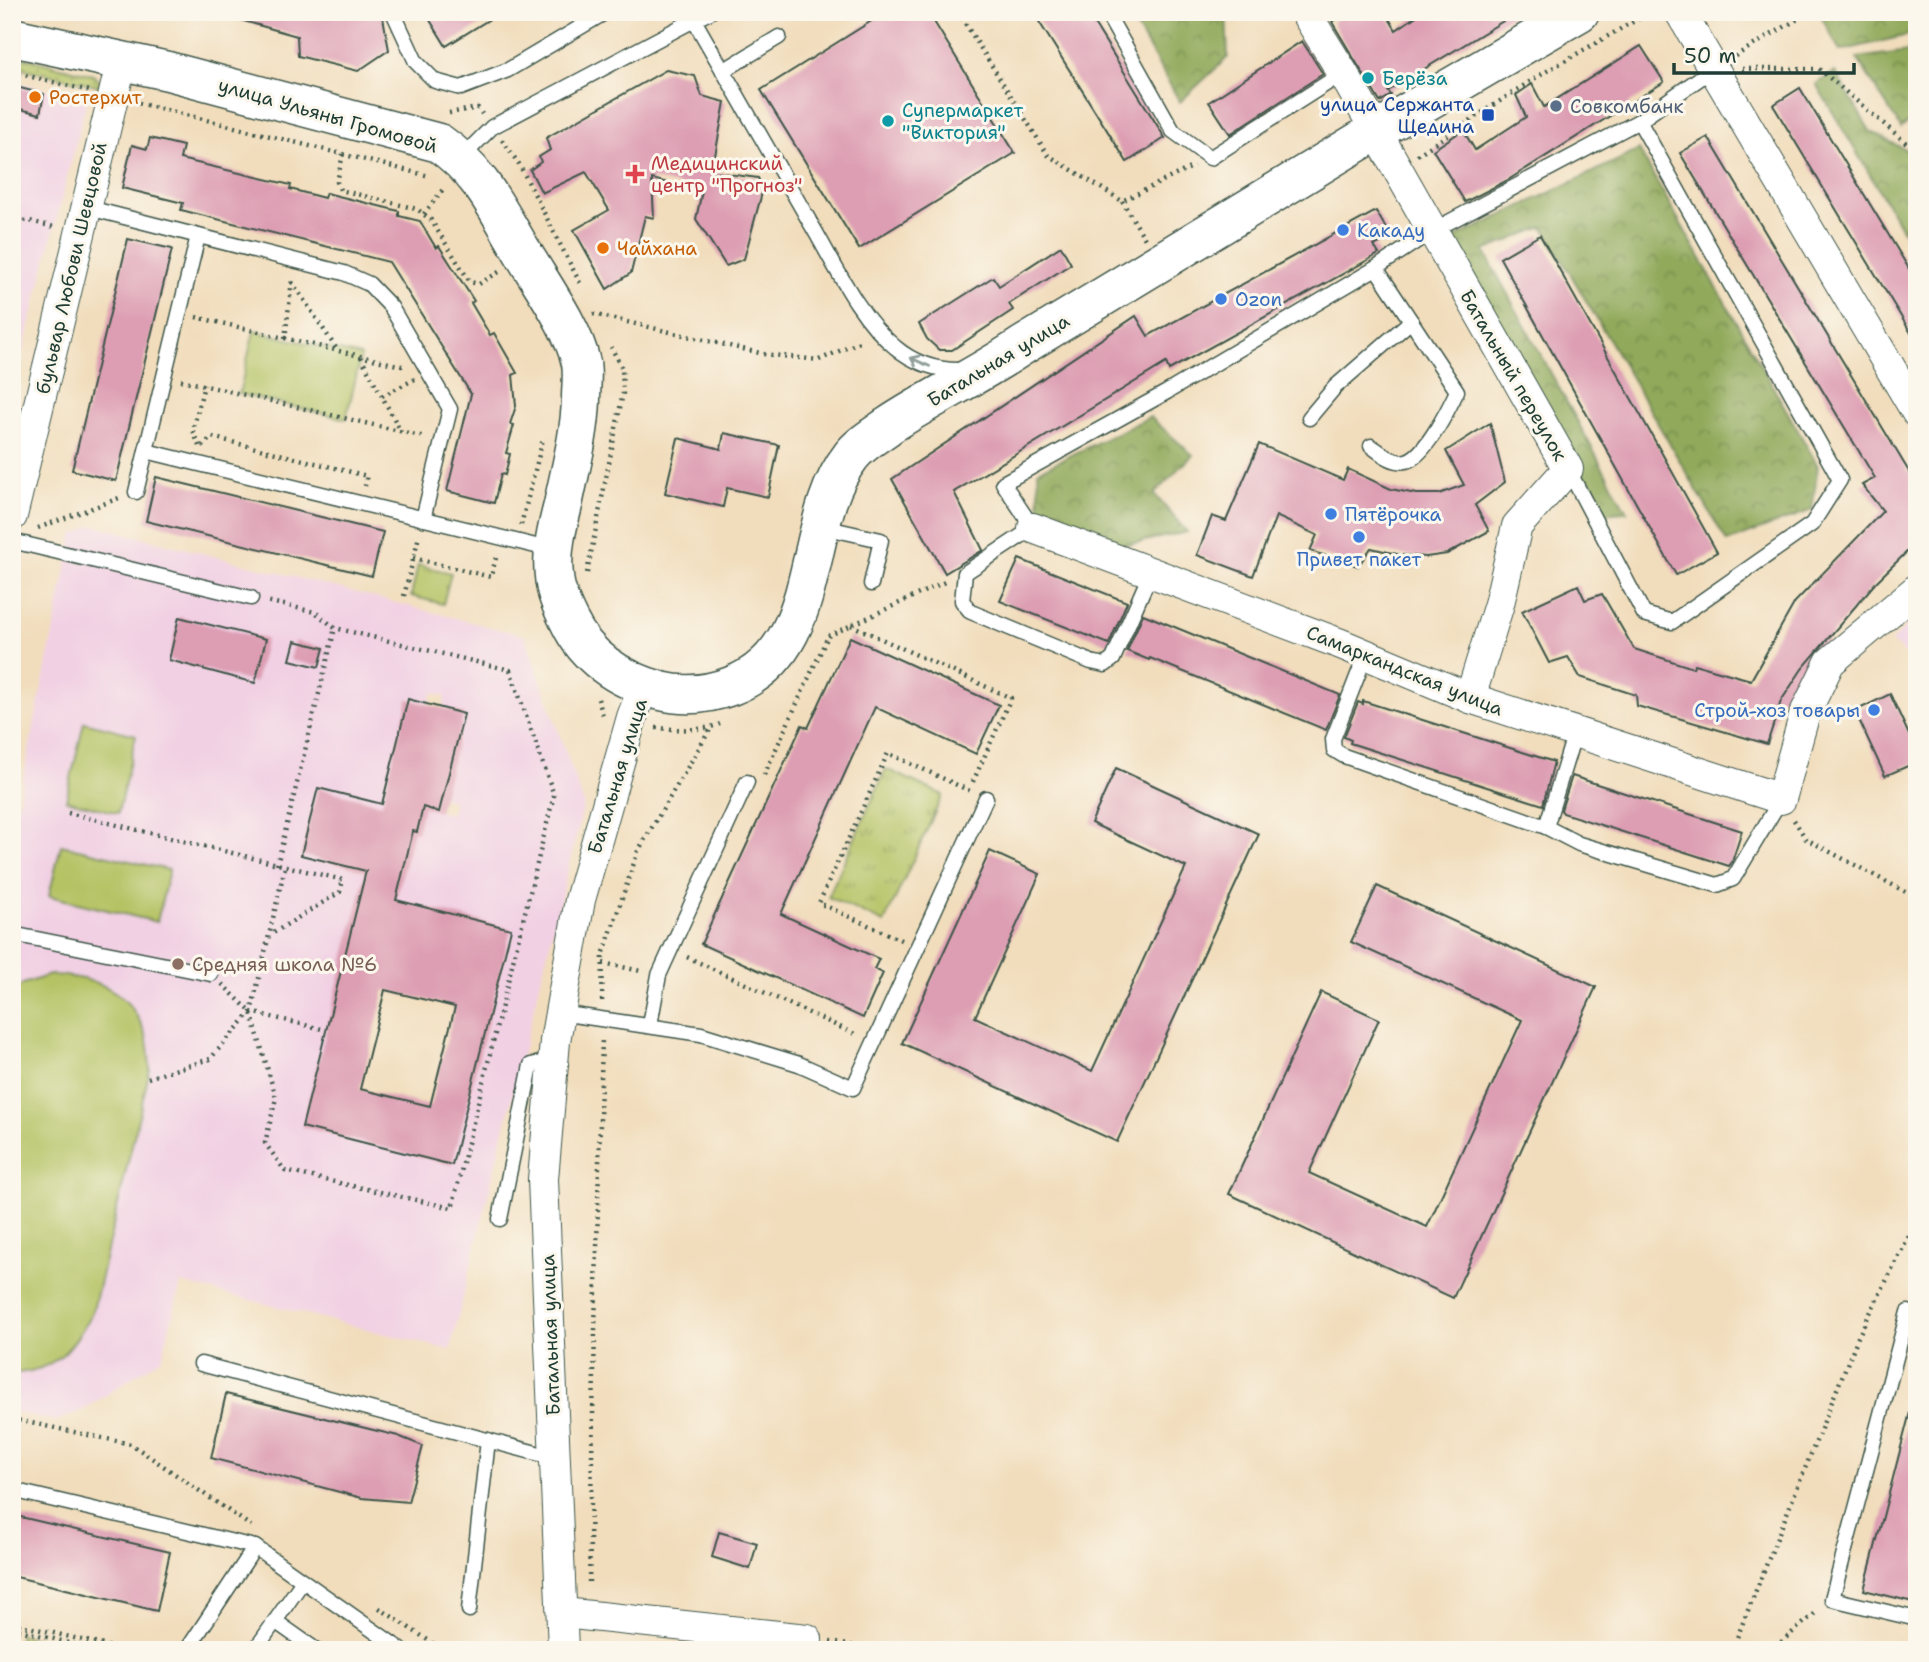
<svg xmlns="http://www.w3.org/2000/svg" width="1929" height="1662" font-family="'Shantell Sans',sans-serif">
<defs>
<pattern id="grass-dots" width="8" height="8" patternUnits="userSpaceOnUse" patternTransform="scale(1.75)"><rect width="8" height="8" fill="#b5c365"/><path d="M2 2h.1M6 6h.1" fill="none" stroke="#93a054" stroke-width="1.8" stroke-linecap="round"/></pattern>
<pattern id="forest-crowns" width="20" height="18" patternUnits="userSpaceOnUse" patternTransform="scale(1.75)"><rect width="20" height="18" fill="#90a95a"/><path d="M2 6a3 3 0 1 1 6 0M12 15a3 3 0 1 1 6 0" fill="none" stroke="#758b4b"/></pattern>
<pattern id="park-tufts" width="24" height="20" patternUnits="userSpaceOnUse" patternTransform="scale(1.75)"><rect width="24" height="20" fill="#b5c365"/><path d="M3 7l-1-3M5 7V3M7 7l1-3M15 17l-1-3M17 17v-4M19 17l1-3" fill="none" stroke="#93a054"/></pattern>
</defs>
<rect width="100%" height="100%" fill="#fbf7ec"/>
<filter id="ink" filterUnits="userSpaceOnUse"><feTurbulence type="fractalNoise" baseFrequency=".0143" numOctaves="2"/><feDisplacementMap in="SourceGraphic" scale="14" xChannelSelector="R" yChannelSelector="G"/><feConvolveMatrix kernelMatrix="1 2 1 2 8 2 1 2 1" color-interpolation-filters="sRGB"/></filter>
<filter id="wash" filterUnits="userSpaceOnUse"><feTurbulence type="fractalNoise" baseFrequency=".00686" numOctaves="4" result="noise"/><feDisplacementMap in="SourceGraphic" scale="28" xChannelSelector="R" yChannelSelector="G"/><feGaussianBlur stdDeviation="1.57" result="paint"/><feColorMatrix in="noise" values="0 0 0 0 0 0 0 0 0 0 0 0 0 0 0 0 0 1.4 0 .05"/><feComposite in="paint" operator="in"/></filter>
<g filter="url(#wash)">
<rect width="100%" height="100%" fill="#f1ddbc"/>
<g fill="#f1d0e3" fill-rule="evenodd">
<polygon points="12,81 87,99 12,395"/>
<path d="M93 525 525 636 584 804 450 1350 181 1283 162 1358 85 1409 56 1421 12 1411V1373H21L146 1037 133 1008 109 987 23 984 12 992V833L73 535ZM432 693 445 696 443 708 464 714 443 797 454 801 451 814 418 806 420 822 417 831H413L396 900 511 930 452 1164 302 1127 373 873 301 855 318 788 382 804 408 699 429 704Z"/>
<polygon points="1917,616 1917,663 1891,642"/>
</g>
<polygon fill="url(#grass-dots)" stroke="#6a804c" stroke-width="2" points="12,55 93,75 99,80 101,87 12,66"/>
<g fill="url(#forest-crowns)" stroke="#587347" stroke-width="2">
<polygon points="1128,12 1226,12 1228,57 1180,102"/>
<polygon points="1819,12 1917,12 1917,33 1840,51"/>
<polygon points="1917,50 1917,116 1901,128 1857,58"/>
<polygon points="1835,72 1870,131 1917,156 1917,254 1816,84"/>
<polygon points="1639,150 1818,466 1812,510 1727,542 1543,227 1484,251 1627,512 1602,514 1448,241"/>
<polygon points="1150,417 1193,455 1154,494 1187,532 1116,547 1040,515 1038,471"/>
</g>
<g fill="url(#park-tufts)" stroke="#6a804c" stroke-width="2">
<polygon points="418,565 451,573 443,604 411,596"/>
<polygon points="886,769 943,795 884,923 828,897"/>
<polygon points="20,1634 85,1650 17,1650"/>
</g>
<g fill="#b5c365" stroke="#6a804c" stroke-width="2">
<polygon points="254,331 361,356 346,419 239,394"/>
<polygon points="84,722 136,735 118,813 66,800"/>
<polygon points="61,845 169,870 157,922 49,896"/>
<path d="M50 975C96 977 130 989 146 1036 149 1046 149 1058 150 1069L93 1310C76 1344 56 1373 12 1373V992L23 984Z"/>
</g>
<g id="blocks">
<g fill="#dd9eb3" fill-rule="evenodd">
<polygon points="233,12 382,12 389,50 358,71 298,56 297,36 233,18"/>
<polygon points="425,12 501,12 446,46"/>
<polygon points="886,12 928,12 1015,153 859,249 761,90"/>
<polygon points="1033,12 1087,12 1165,138 1127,162"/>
<polygon points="1346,12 1385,12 1396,30 1422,12 1518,12 1388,91 1391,95 1380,102 1332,22"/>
<polygon points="1302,41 1323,74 1230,134 1209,102"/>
<polygon points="1641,46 1664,82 1508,180 1465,202 1433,150 1463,130 1475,150 1526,117 1516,95 1532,84 1544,107"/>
<polygon points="666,70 695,76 702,96 725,102 712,172 758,178 763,189 744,259 726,266 696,219 702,191 652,179 654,218 645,216 631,273 607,289 574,230 609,210 586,172 542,193 530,170 541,162 539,157 550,150 546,138"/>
<polygon points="12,86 44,94 40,114 12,107"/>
<polygon points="1800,88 1917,282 1917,343 1773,105"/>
<polygon points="1708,137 1917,485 1917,542 1877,581 1802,669 1781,701 1767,744 1637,706 1636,695 1580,677 1568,657 1549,663 1522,611 1578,585 1585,600 1602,594 1634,649 1693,668 1694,664 1751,680 1795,602 1883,511 1862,485 1875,478 1680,153"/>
<polygon points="150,138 183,146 180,159 291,185 290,189 324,198 326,193 399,211 399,216 420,221 436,248 439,246 474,301 471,303 490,335 494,333 517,373 513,375 516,406 510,424 514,425 506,453 510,454 505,475 501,474 494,503 447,491 471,394 389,262 181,210 183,203 122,188 132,145 147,149"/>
<polygon points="1376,211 1391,237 1374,246 1379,254 1169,370 1166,363 954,492 983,550 945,573 892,479 1136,316 1148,336"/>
<polygon points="1540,235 1717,552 1676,575 1500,258"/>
<polygon points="128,239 172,249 116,481 72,470"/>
<polygon points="1061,246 1071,264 1009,304 1013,310 952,350 939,350 927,339 919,324 993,277 999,286"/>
<polygon points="1490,423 1505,482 1475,505 1489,531 1447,554 1426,557 1401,555 1371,548 1358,566 1310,551 1317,535 1276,516 1253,576 1197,555 1212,516 1226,521 1259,444 1343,480 1348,469 1391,489 1416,494 1439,494 1464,485 1446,451"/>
<polygon points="724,433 779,445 768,497 727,488 723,507 665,493 678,438 721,449"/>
<polygon points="156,477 383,532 372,576 146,521"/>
<polygon points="1019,559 1127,602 1109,644 1000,601"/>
<polygon points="1143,614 1340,695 1326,730 1150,658 1149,660 1127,651"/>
<polygon points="179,617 266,639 255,683 169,660"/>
<polygon points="850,637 999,705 976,754 875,707 781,914 879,959 874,969 883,973 863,1018 701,944 802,725 808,728"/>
<polygon points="295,641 324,648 319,667 290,660"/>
<polygon points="1890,694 1917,752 1917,762 1885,776 1855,711"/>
<path d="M408 699 464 714 439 812 423 807 417 832 413 831 396 900 511 929 452 1165 302 1127 366 871 301 855 318 788 382 804ZM385 990 455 1007 430 1106 360 1089Z"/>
<polygon points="1363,701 1554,762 1543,805 1350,743 1351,740 1344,737 1358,702 1363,704"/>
<polygon points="1116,768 1259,834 1117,1142 902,1043 990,851 1040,874 975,1017 1092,1071 1186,867 1091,823"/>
<polygon points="1572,776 1742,831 1732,862 1729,866 1563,813 1561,810"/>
<polygon points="1377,886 1596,987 1453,1298 1229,1194 1321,992 1379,1019 1309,1173 1427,1227 1522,1020 1351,942"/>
<polygon points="226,1394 398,1436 423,1446 408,1502 362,1498 211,1458"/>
<polygon points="1910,1412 1917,1413 1917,1603 1864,1590"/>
<polygon points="12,1515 170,1552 157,1611 12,1576"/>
<polygon points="719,1532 757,1543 750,1569 712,1557"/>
</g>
</g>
</g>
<g filter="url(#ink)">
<use href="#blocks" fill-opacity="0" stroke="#3e5548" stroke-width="2"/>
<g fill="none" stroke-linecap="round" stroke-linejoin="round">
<defs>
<g id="service">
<polyline points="393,12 416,62 435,81 461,88 508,70 606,12"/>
<polyline points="1106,12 1173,131 1210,158 1343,73"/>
<polyline points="694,20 710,12"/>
<polyline points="723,71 779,37"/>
<path d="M461 158 492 127 694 20C733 88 772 156 811 224 834 263 859 318 895 347 915 364 938 371 964 370"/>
<polyline points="85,207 344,273 369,284 391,307 450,409 423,519"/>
<polyline points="1309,418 1335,387 1411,321 1376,268 1432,231 1639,121"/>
<path d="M1371 446C1380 452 1393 464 1406 461 1425 457 1449 408 1457 391L1411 321"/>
<polyline points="146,451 552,550"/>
<polyline points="1568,469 1644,614 1672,622 1812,524 1840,480 1639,121 1713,69"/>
<polyline points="136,492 198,236"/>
<polyline points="823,527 881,540 871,584"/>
<polyline points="12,541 251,598"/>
<polyline points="1151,572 1113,659 1105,665 1091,662 971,612 962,601 965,573 1033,528 1003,483 1167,392 1376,268"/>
<polyline points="1366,654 1333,739 1334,750 1344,756 1546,827"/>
<polyline points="1575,732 1546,827 1579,844 1717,885 1733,879 1781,799"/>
<polyline points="12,934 211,974"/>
<polyline points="560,1013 701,1034 799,1064 853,1088 986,798"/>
<polyline points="650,1025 659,975 747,782"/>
<polyline points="500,1219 531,1065 554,1060"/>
<polyline points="1917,1314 1908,1312 1832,1599 1917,1619"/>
<polyline points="201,1364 555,1458"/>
<polyline points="12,1490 255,1547 401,1650"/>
<polyline points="469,1610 488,1440"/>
<polyline points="275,1621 316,1650"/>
<polyline points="187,1650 255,1547"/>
<polyline points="255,1650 303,1581"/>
</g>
<g id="minor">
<polyline points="1305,12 1343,73 1568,469 1517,526 1499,604 1470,698"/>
<polyline points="1680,12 1917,413"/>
<polyline points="12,516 122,60"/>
<polyline points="1033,528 1341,644 1470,698 1781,799 1805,713 1830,662 1917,589"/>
<polyline points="563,1613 807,1639 805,1650"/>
<polyline points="563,1650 543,1179 555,1041 580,900 632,717 644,686"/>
</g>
<path id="primary" d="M12 37 168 71 439 143C481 172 497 209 522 251 540 282 574 329 581 363 583 374 581 387 581 399 580 435 570 470 563 505 557 528 551 551 554 576 555 592 562 607 569 621 587 659 620 680 661 691 685 697 707 695 731 686 827 650 798 523 851 456 860 444 876 435 888 426 932 397 979 375 1022 346L1376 131 1580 12"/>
</defs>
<use href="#service" stroke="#3e5548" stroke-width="17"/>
<use href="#minor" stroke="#3e5548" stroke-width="32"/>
<use href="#primary" stroke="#3e5548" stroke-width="41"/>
<g stroke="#3e5548" stroke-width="4.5" stroke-dasharray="2 5" stroke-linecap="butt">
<polyline points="958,12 1048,155 1122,201 1194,166"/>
<polyline points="1735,56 1810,12"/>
<polyline points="1742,69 1819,69 1917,152"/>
<polyline points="12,72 90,91"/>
<polyline points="139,103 429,176"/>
<polyline points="449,113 478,108 482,114"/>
<polyline points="502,140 519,164 580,283"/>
<polyline points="343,154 337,182 340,190 417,209 431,220 470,282 479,284 499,272"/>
<polyline points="1417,155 1540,75 1650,12"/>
<polyline points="1122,201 1145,239"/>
<polyline points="424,214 444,188"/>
<polyline points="12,226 16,227 26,220 54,227"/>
<polyline points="292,282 338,351"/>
<polyline points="593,314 764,354 819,360 862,341"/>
<polyline points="196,317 402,366 405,364"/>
<polyline points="285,339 292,280"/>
<polyline points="361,357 401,432"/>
<polyline points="181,380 425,437"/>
<polyline points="382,396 415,379"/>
<polyline points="199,446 193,430 204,385"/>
<polyline points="202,446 212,437 367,476 365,486"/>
<polyline points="521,525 543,439"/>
<polyline points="38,528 122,497"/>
<polyline points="413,558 491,577 497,554"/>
<polyline points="587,573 623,393 622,368 611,347"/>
<polyline points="404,596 419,536"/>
<polyline points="851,625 1011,698 971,786"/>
<polyline points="828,636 947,581"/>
<polyline points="598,699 604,719"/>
<path d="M656 728C676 729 700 732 720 724"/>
<polyline points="764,775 828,636"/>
<polyline points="68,813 343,880 340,892 270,935"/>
<polyline points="1794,820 1806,839 1917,898"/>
<polyline points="277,865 335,628"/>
<polyline points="901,940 819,903 888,753 970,791"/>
<polyline points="687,957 857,1035"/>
<polyline points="603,963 641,971"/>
<polyline points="222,984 251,1012 276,1098 265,1143 285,1171 452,1208 554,795 510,670 335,628 315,612 266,601"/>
<polyline points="602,1001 603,955 638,851 711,728"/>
<polyline points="251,1012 326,1030"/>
<polyline points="148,1078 210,1059 251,1012 285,867"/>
<polyline points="12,1419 131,1444 251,1526"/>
<polyline points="589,1582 602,1038"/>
<polyline points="379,1608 443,1650"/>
<polyline points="12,1623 124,1650"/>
<polyline points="12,1628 96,1650"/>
<polyline points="830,1642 881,1650"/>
<polyline points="13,1650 17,1629"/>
<polyline points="1732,1650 1858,1337 1917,1220"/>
<polyline points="1754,1650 1781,1642 1818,1611"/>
</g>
<use href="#service" stroke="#fff" stroke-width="14"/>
<use href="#minor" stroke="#fff" stroke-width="30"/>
<use href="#primary" stroke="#fff" stroke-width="38"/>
</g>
<defs><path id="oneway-shaft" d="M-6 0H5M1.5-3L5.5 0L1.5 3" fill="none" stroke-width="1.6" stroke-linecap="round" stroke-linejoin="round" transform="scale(1.75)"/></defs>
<use stroke="#8f9e9a" href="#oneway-shaft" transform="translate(920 362) rotate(-156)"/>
</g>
<g fill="#0f9aa8" stroke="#fbf7ec" stroke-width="2.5">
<circle cx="1368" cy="78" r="7"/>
<circle cx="888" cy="121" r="7"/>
</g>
<g fill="#e8710a" stroke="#fbf7ec" stroke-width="2.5">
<circle cx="35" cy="97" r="7"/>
<circle cx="603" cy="248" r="7"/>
</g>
<circle fill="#5c6f8a" stroke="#fbf7ec" stroke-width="2.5" cx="1556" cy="106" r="7"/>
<rect fill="#1a4fb4" stroke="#fbf7ec" stroke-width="2.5" x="1481" y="108" width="14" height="14" rx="3.5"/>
<path fill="#e0444e" stroke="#fbf7ec" stroke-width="2.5" d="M631.5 163.5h7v7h7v7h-7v7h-7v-7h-7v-7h7z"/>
<g fill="#3f7fe0" stroke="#fbf7ec" stroke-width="2.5">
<circle cx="1343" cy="230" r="7"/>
<circle cx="1221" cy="299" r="7"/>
<circle cx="1331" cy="514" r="7"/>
<circle cx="1359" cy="537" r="7"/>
<circle cx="1874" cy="710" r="7"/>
</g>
<circle fill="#8d6e63" stroke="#fbf7ec" stroke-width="2.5" cx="178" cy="964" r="7"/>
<g text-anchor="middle" stroke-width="6" stroke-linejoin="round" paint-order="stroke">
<g font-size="19" fill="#0d838f" stroke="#fbf7ec" text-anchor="start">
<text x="1382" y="85">Берёза</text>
<text x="902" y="117">Супермаркет<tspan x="902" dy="22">"Виктория"</tspan></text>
</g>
<g font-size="19" fill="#c56008" stroke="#fbf7ec" text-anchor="start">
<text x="49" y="104">Ростерхит</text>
<text x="617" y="255">Чайхана</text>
</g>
<g font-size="19" fill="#164399" stroke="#fbf7ec" text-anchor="end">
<text x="1474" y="111">улица Сержанта<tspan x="1474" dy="22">Щедина</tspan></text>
</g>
<g font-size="19" fill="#4e5e75" stroke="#fbf7ec" text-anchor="start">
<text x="1570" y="113">Совкомбанк</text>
</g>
<g font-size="19" fill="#1f3d34" stroke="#fbf7ec">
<text transform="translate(328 115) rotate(16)" y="7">улица Ульяны Громовой</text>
<text transform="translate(71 268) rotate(-77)" y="7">бульвар Любови Шевцовой</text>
<text transform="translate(998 360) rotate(-31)" y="7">Батальная улица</text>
<text transform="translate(1514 375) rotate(60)" y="7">Батальный переулок</text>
<text transform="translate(1405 670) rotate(22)" y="7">Самаркандская улица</text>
<text transform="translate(617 776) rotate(-73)" y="7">Батальная улица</text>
<text transform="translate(550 1335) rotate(-92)" y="7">Батальная улица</text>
</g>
<g font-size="19" fill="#be3a42" stroke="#fbf7ec" text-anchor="start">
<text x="651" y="170">Медицинский<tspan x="651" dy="22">центр "Прогноз"</tspan></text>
</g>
<g font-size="19" fill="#366cbe" stroke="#fbf7ec" text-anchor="start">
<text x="1357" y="237">Какаду</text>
<text x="1235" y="306">Ozon</text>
<text x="1345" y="521">Пятёрочка</text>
<text x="1359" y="566" text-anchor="middle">Привет пакет</text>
<text x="1860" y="717" text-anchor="end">Строй-хоз товары</text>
</g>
<g font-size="19" fill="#785e54" stroke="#fbf7ec" text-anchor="start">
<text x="192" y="971">Средняя школа №6</text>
</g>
</g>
<rect width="1929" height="1662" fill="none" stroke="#fbf7ec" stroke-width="42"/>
<path d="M1674 63v10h180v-10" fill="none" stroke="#1f3d34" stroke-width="3.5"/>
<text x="1684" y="63" font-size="21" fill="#1f3d34" stroke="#fbf7ec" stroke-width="5" paint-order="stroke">50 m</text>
</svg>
